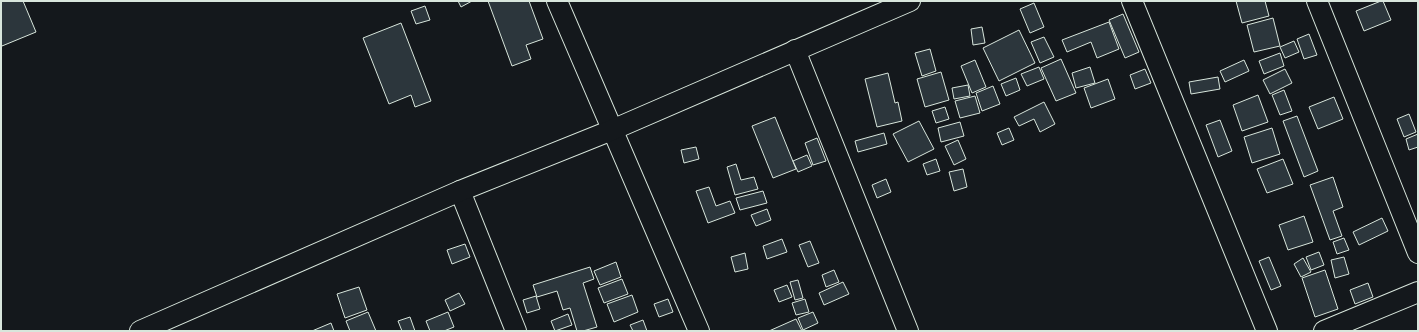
<svg xmlns="http://www.w3.org/2000/svg" width="1419" height="332" font-family="Overpass,sans-serif">
<rect width="100%" height="100%" fill="#14181c"/>
<g fill="#2c363c" stroke="#d8e6dc">
<polygon points="1,1 23,1 36,32 2,46 1,43"/>
<polygon points="458,1 472,1 461,7"/>
<polygon points="488,1 529,1 543,39 526,45 531,59 512,66"/>
<polygon points="1236,1 1265,1 1269,16 1242,23"/>
<polygon points="1381,1 1383,1 1391,20 1364,31 1356,11"/>
<polygon points="1034,3 1044,27 1030,33 1020,9"/>
<polygon points="425,6 430,20 416,24 411,11"/>
<polygon points="1123,14 1139,52 1125,58 1109,20"/>
<polygon points="1273,18 1280,46 1254,52 1247,25"/>
<polygon points="1109,22 1119,49 1097,58 1091,42 1067,52 1062,40"/>
<polygon points="401,23 431,101 415,107 411,95 389,104 363,38"/>
<polygon points="982,27 985,43 973,45 971,29"/>
<polygon points="1019,30 1035,63 999,81 983,48"/>
<polygon points="1309,34 1317,55 1304,59 1297,39"/>
<polygon points="1044,37 1054,57 1040,63 1031,42"/>
<polygon points="1294,41 1299,52 1285,58 1280,47"/>
<polygon points="930,49 936,71 922,76 915,53"/>
<polygon points="1280,53 1284,66 1264,74 1259,61"/>
<polygon points="1061,59 1076,93 1056,101 1041,68"/>
<polygon points="975,60 986,87 972,93 961,66"/>
<polygon points="1244,60 1249,71 1225,82 1220,71"/>
<polygon points="1039,67 1044,79 1027,86 1021,74"/>
<polygon points="1090,67 1095,83 1076,88 1072,73"/>
<polygon points="1145,69 1151,83 1135,89 1130,75"/>
<polygon points="1285,69 1292,83 1270,94 1263,80"/>
<polygon points="941,72 949,100 925,107 917,79"/>
<polygon points="888,73 895,103 898,102 902,121 877,127 865,79"/>
<polygon points="1218,77 1220,89 1191,94 1189,82"/>
<polygon points="1016,78 1020,90 1006,96 1001,84"/>
<polygon points="1108,79 1115,99 1091,108 1084,88"/>
<polygon points="968,85 970,96 954,99 952,88"/>
<polygon points="993,86 1000,104 982,111 976,93"/>
<polygon points="1284,90 1292,111 1280,115 1272,95"/>
<polygon points="1258,95 1268,122 1242,131 1233,105"/>
<polygon points="975,96 980,113 960,118 955,101"/>
<polygon points="1334,97 1343,119 1318,129 1309,107"/>
<polygon points="1044,102 1055,124 1040,132 1034,119 1019,126 1014,117"/>
<polygon points="945,107 949,119 936,123 932,111"/>
<polygon points="1409,114 1416,132 1404,137 1397,119"/>
<polygon points="1297,116 1318,171 1304,177 1283,121"/>
<polygon points="775,117 796,169 773,178 752,126"/>
<polygon points="1220,120 1232,151 1218,157 1206,125"/>
<polygon points="919,121 934,149 908,162 893,134"/>
<polygon points="960,122 964,136 941,142 938,128"/>
<polygon points="1009,128 1014,140 1002,145 997,133"/>
<polygon points="1272,128 1280,154 1252,163 1244,137"/>
<polygon points="884,133 887,144 858,152 855,141"/>
<polygon points="1418,134 1418,147 1409,150 1406,139"/>
<polygon points="817,138 826,161 813,165 805,143"/>
<polygon points="958,140 966,159 954,165 945,146"/>
<polygon points="696,147 699,159 684,163 681,150"/>
<polygon points="807,155 812,166 798,172 793,161"/>
<polygon points="936,159 940,171 927,175 923,164"/>
<polygon points="1283,159 1293,184 1267,193 1257,169"/>
<polygon points="736,164 741,180 754,177 758,189 735,195 727,167"/>
<polygon points="963,169 967,187 954,191 949,172"/>
<polygon points="1333,177 1343,207 1333,211 1342,236 1330,240 1310,185"/>
<polygon points="886,179 891,192 877,198 872,185"/>
<polygon points="709,187 716,206 730,201 735,213 708,223 696,191"/>
<polygon points="763,191 767,203 740,210 736,198"/>
<polygon points="767,209 771,220 756,226 751,215"/>
<polygon points="1304,216 1313,242 1288,250 1279,225"/>
<polygon points="1382,218 1388,231 1359,245 1353,232"/>
<polygon points="1344,238 1349,250 1337,254 1333,242"/>
<polygon points="782,239 787,252 767,259 763,246"/>
<polygon points="810,241 819,263 808,267 799,245"/>
<polygon points="465,244 470,257 452,264 447,250"/>
<polygon points="1319,252 1324,265 1311,270 1306,257"/>
<polygon points="745,253 748,269 735,272 731,257"/>
<polygon points="1269,257 1281,286 1271,290 1259,261"/>
<polygon points="1344,257 1349,274 1335,278 1331,260"/>
<polygon points="1303,258 1311,272 1301,277 1294,264"/>
<polygon points="616,262 621,277 600,285 594,271"/>
<polygon points="590,267 594,279 583,283 597,327 583,331 577,331 570,308 563,310 557,291 537,297 533,285"/>
<polygon points="834,270 839,282 826,287 822,275"/>
<polygon points="1325,270 1338,309 1315,317 1302,278"/>
<polygon points="622,279 628,294 604,303 598,288"/>
<polygon points="798,280 803,298 795,300 790,282"/>
<polygon points="843,282 849,294 824,305 819,293"/>
<polygon points="1368,283 1373,297 1355,304 1350,290"/>
<polygon points="787,285 792,297 779,302 774,290"/>
<polygon points="359,287 367,310 345,318 337,294"/>
<polygon points="459,293 465,304 450,311 445,300"/>
<polygon points="632,295 638,312 614,322 607,304"/>
<polygon points="536,296 540,309 527,313 523,300"/>
<polygon points="668,299 673,312 659,317 654,304"/>
<polygon points="805,299 809,312 796,315 792,303"/>
<polygon points="368,312 376,331 350,331 346,321"/>
<polygon points="448,312 454,327 444,331 430,331 426,321"/>
<polygon points="813,312 818,323 803,330 798,318"/>
<polygon points="568,314 572,325 555,331 551,321"/>
<polygon points="410,317 415,331 402,331 398,321"/>
<polygon points="796,319 802,331 769,331"/>
<polygon points="643,320 647,331 633,331 630,325"/>
<polygon points="331,323 334,331 312,331"/>
</g>
<g fill="none" stroke-linecap="round" stroke-linejoin="round">
<defs>
<g id="minor">
<polyline points="557,1 699,331"/>
<polyline points="1132,1 1267,331"/>
<polyline points="1317,1 1418,253"/>
<polyline points="795,50 908,331"/>
<polyline points="460,191 516,331"/>
<polyline points="140,331 460,191 612,130 910,1"/>
<polyline points="1324,331 1418,292"/>
</g>
</defs>
<use href="#minor" stroke="#d8e6dc" stroke-width="22"/>
<use href="#minor" stroke="#14181c" stroke-width="20"/>
</g>
<rect width="1419" height="332" fill="none" stroke="#d8e6dc" stroke-width="4"/>
</svg>
